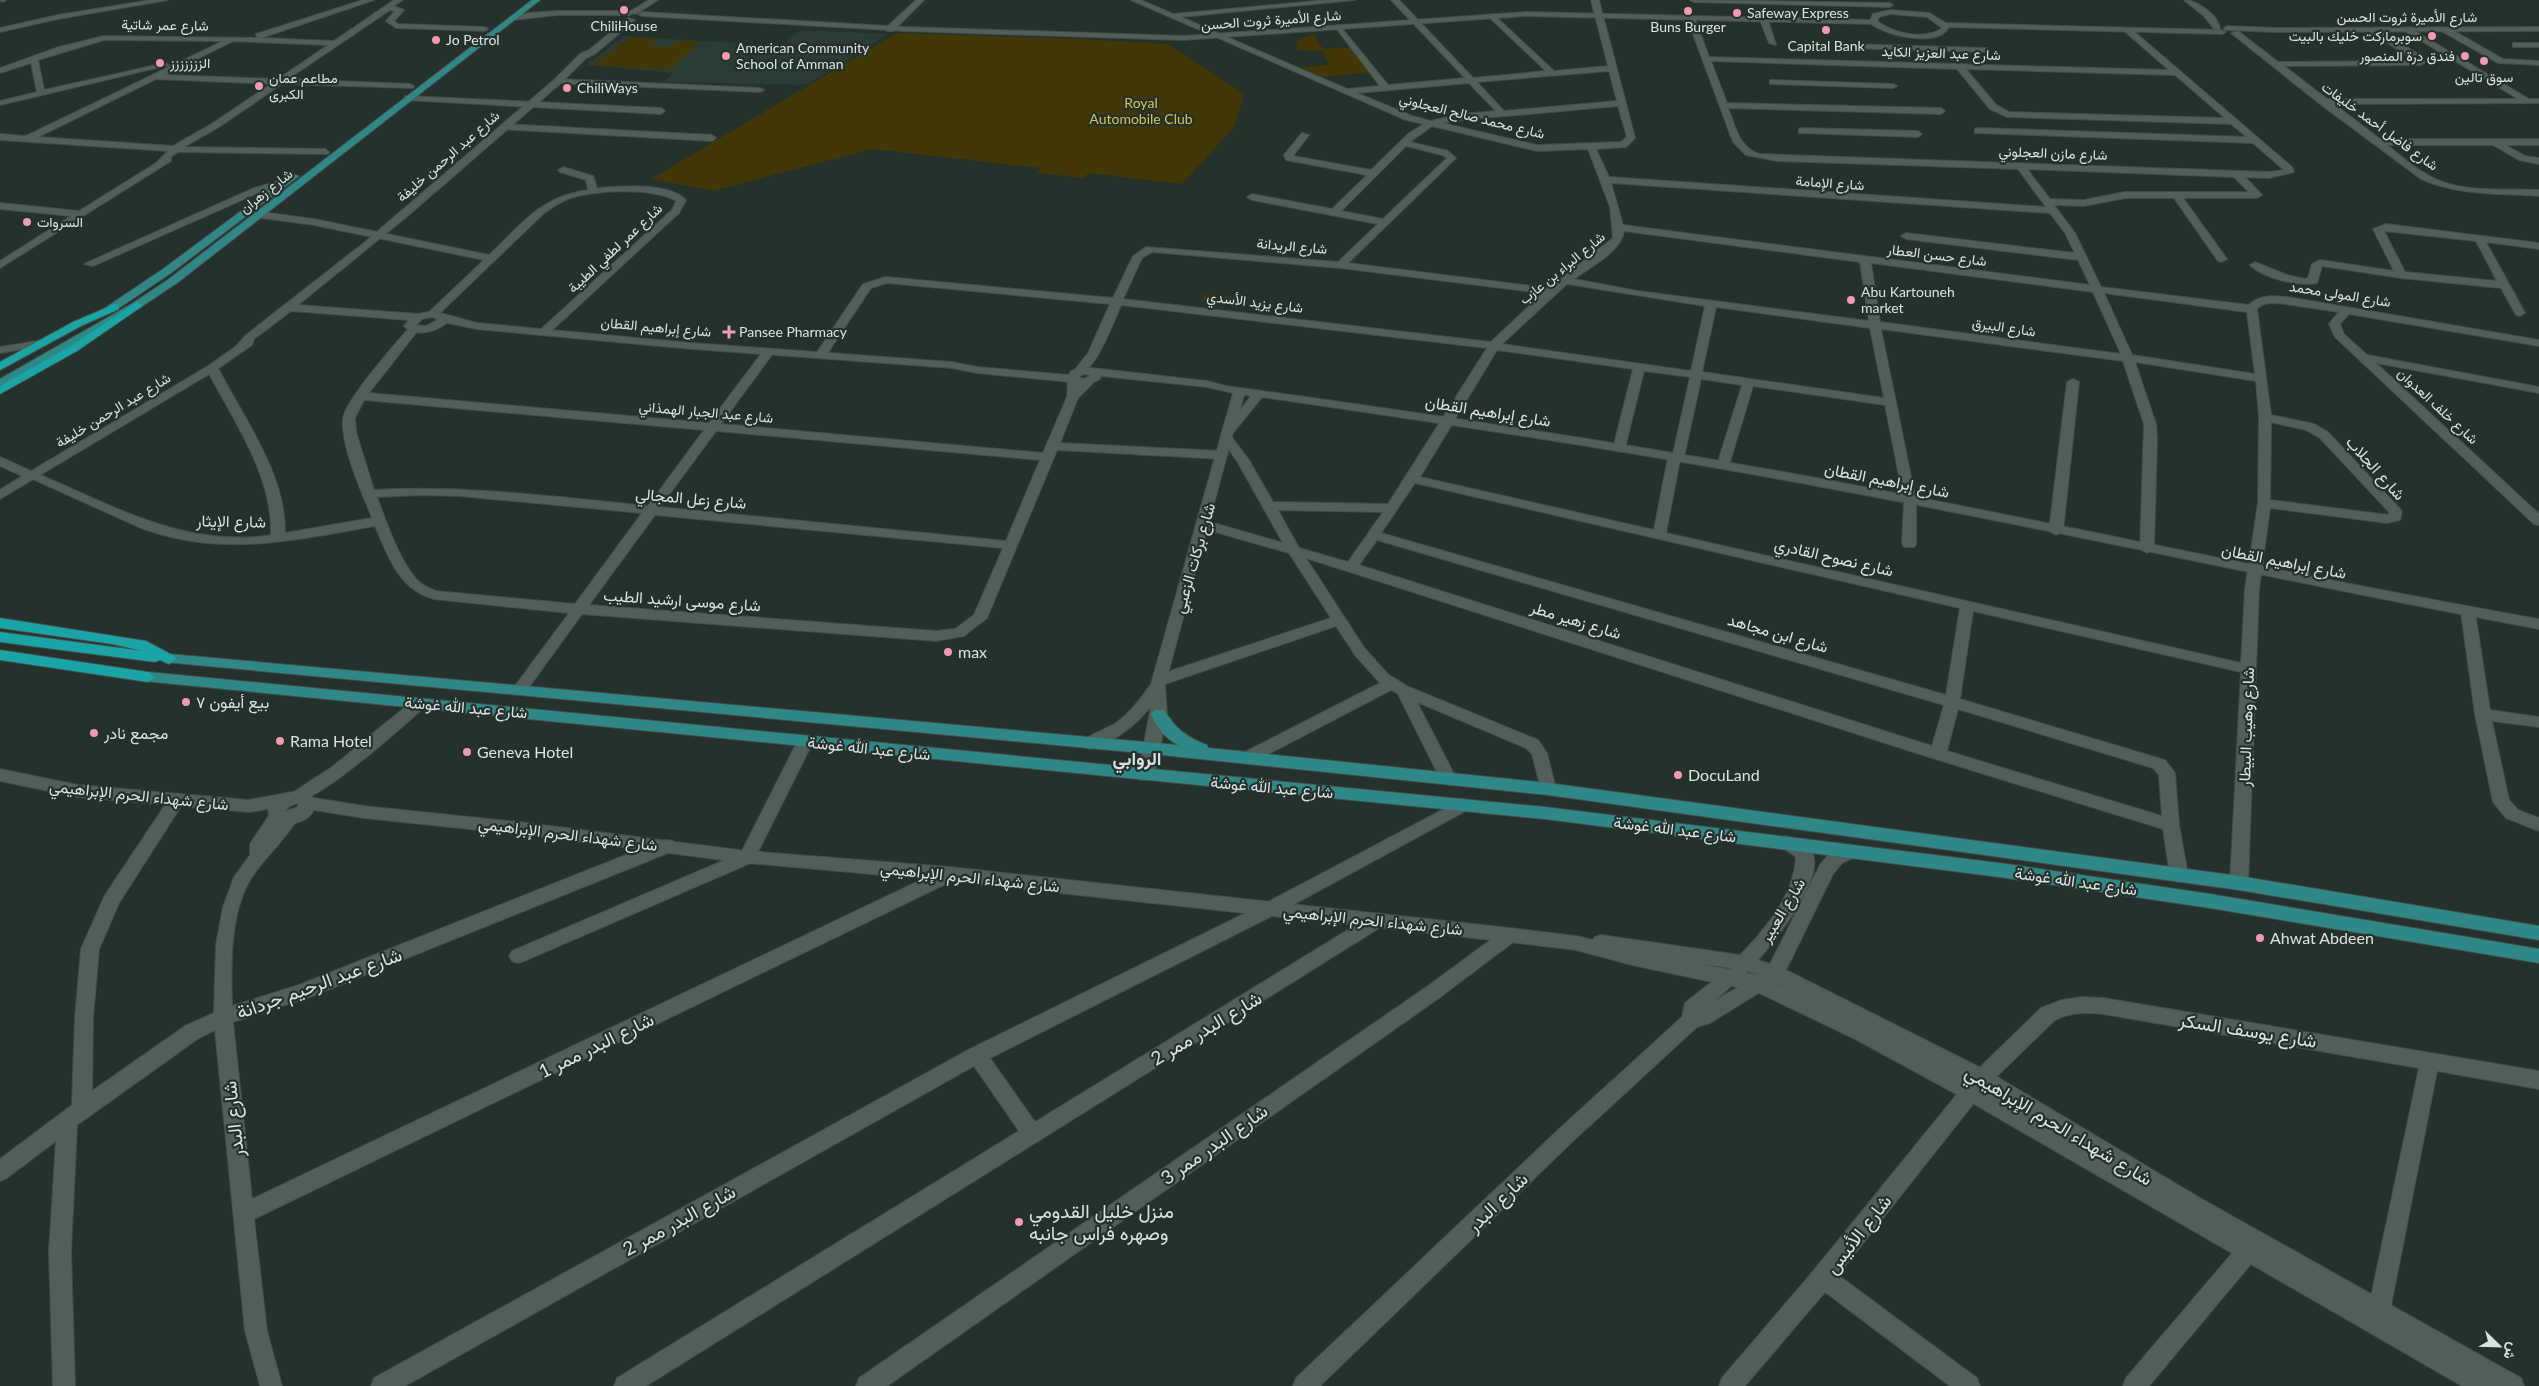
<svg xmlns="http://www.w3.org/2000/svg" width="2539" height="1386" font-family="Lato,Vazirmatn,sans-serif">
<rect width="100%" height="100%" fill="#25312b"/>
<polygon fill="#293d34" points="801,30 888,34 807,85 662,82 674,73 586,65 624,36 781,46"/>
<g fill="#403807">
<polygon points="897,33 1081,39 1168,44 1244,94 1235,126 1182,184 1088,173 1084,178 1037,173 1041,168 872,149 713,191 651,179"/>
<polygon points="1313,33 1323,49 1351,47 1372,72 1322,77 1302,68 1329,64 1323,51 1297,50 1296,42"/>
<polygon points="631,37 658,39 650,45 670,47 678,40 700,42 692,47 688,47 695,48 669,70 593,65"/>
<polygon points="1205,294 1242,298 1238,306 1201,301"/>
</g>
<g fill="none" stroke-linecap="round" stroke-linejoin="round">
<defs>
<g id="minor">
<polygon points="0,0 6,0 2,2"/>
<polygon points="151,0 168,0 58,19 0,32 0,28 58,15"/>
<path d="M363 0H374L261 38 334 41 394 0H403L394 6 404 10 394 21 398 24 484 27 488 29 484 31 396 28 386 21 395 11 390 10 288 79 410 84 414 86 413 88 282 84 219 127 184 147 325 149 329 152 328 154 178 152 171 157V161L0 268V261L71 216 0 209V203L79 211 156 163 168 151 0 140V134L26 136 223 41 104 40 38 60 44 90 165 63 169 65 0 105V101L37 92 31 63 0 73V68L59 47 104 36 257 38 256 34ZM233 41 328 45 278 79 165 75ZM156 79 271 84 213 123 173 146 38 137Z"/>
<polygon points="649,0 658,0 636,14 629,12"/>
<polygon points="916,0 924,0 893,31 887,31 887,27"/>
<path d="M1131 0H1141L1173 14 1327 0H1355L1181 17 1347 89 1380 86 1336 28 1340 26 1388 85 1465 78 1391 0H1399L1473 78 1546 71 1490 18 1493 14 1554 71 1608 66 1591 0H1599L1635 138 1626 147 1596 149 1609 177 2046 207 2018 169 1777 161 1746 155 1733 142 1687 18 1691 16 1695 18 1709 57 2169 70 2123 30 2130 28 2292 167 2294 172 2269 178 2245 177 2262 195 2257 198H2183L2227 259 2222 262 2218 261 2174 198H2125L2084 206 2054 205 2075 233 2101 287 2249 305C2260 293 2279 296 2294 298L2539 340V346L2349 314 2340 324 2344 334 2367 355 2539 387V393L2376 363 2539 514V525L2534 524 2335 337 2329 324 2339 312 2277 303C2269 303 2262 303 2257 309L2271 415 2314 424 2328 432 2402 511 2400 520 2387 523 2270 508 2259 589 2248 883 2245 888 2239 890 2233 888 2230 883 2241 672 1973 611 1960 699 2165 760 2175 773 2179 825 2188 875 2185 880 2179 882 2173 880 2170 875 2163 829 1932 758 1306 558 1365 649 1389 675 1409 687 1538 740 1547 753 1556 789 1554 793H1542L1532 754 1526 748 1417 702 1456 778 1454 782H1442L1398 694 1391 690 1255 761H1243L1241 757 1243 753 1380 683 1355 655 1336 626 1165 684H1155L1153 680 1155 676 1331 618 1289 553 1198 527 1196 524 1203 520 1283 543 1237 461 1221 439 1227 435 1231 436 1249 460 1273 502 1388 504 1487 348 1121 305C1114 321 1096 370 1080 374L1074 371 1088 353 1110 304 887 283 871 288 825 357H817L815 355 863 284 886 277 1113 298 1133 256 1146 247 1338 262 1378 224 1252 200 1247 197 1252 194 1332 209 1367 175 1286 160 1284 155 1302 133 1309 135 1293 156 1371 170 1409 133 1424 124 1406 120ZM1711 61 1957 69 1990 109 2007 117 2231 124 2247 137 1978 128 1975 129V133L2253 143 2284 170 2269 172 1759 154C1738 146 1736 127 1728 108L1941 114 1945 111 1941 108 1727 103ZM1966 69 2175 75 2225 118 2009 112 1996 105ZM1609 71 1617 101 1504 111 1477 82ZM1469 83 1496 111 1461 114 1431 121 1412 116 1357 93ZM1618 106 1627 137 1621 142 1537 145 1442 123 1461 120ZM1432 126 1537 151 1588 149 1610 207 1613 238 1549 288 1348 263 1456 158 1448 151 1410 142ZM1406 146 1442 155 1447 158 1383 219 1341 211ZM2027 169 2234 177 2249 192H2125L2084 200 2050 199ZM1611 183 2050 213 2065 233 2075 253 1906 233 1901 236 1906 239 2078 260 2090 285 1623 225ZM1624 231 1860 262 1869 321 1638 291 1574 279C1589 268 1621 252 1624 231ZM1152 252 1340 268 1543 293 1491 342 1123 299 1142 258ZM1871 263 2093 292 2121 354 1880 322ZM1567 284 1705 306 1691 371 1502 344ZM2104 293 2247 312 2255 374 2132 355ZM1716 307 1870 328 1884 398 1702 372ZM1881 329 2123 361 2144 424 2140 549 2147 553 2154 549 2157 439 2156 424 2135 362 2256 381 2259 417 2258 503 2245 589 2241 663 1666 533 1680 460 1684 457 1701 379 1742 385 1717 465 1723 469 1729 465 1753 386 1885 405 1904 501 1902 544 1904 547H1914L1916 544V501ZM1497 350 1633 369 1613 448 1619 452 1625 448 1644 371 1690 377 1673 454 1668 457 1654 530 1420 477ZM2271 422 2306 430 2320 438 2389 512V515L2270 500ZM1415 483 1960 608 1946 695 1381 533ZM1278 510 1383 512 1348 562 1299 548ZM1377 540 1944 705 1932 746 1359 565ZM1958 709 2153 768 2159 775 2162 816 1947 751Z"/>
<polygon points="1690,0 1889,3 1893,5 1889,7 1694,2"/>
<path d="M2184 0C2197 0 2219 16 2220 29H2214L2204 16Z"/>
<polygon points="1764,18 1768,20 1776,45 1769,43 1760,20"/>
<path d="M2370 28H2376L2423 57 2424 63 2420 65 2284 66 2327 99H2518L2403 30 2410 28 2529 99H2539V103L2334 104 2380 139H2539V145H2505L2525 156 2539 158V164L2519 160 2493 145H2387C2400 155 2413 167 2428 175 2460 194 2503 188 2539 190V196C2498 193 2459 196 2421 179L2320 104 2231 33 2238 31 2278 62 2416 61 2370 32Z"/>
<polygon points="2443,28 2449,28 2503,59 2539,61 2539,65 2498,63 2443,32"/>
<rect x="2513" y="43" width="26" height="4"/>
<polygon points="1847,44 1986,48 1990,50 1986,52 1844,48 1843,46"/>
<polygon points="558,79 760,88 764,90 760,92 555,83 555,79"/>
<polygon points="1773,80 1893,84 1897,86 1893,88 1770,84 1770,80"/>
<polygon points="408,96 661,108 665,111 661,114 405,100 405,96"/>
<polygon points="504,124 712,135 716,138 712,141 501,129 500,127"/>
<polygon points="1802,128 1918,131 1922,134 1918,137 1799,133 1799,129"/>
<path d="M563 167 593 176 597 188C621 186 668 182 686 200L679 213 548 334 544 335 539 332 540 330 672 210 676 201C651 187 595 190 568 199 559 202 552 208 544 213L437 316 433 317 428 314 429 312 484 260 314 225 261 218 256 215 261 212 314 219 489 255C522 224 541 196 588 190L586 180 560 172 558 170Z"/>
<polygon points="286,179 291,182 289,184 260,192 93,266 84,264 254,188"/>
<path d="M2386 224 2539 243V249L2486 242 2525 313 2520 316 2516 315 2501 288 2401 278 2322 266 2317 283C2298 287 2263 278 2250 265L2255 262 2287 275 2305 279 2308 278 2312 264 2320 260 2394 271 2373 229ZM2384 231 2476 241 2497 281 2405 272Z"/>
<path d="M414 326 419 329 369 393 709 423 764 350 768 349 774 352 721 424 1043 453 1067 397 1068 381 1074 378 1078 379 1080 384 1088 379 1094 382 1078 398 1060 443 1222 451 1228 455 1222 459 1057 450 987 618 964 636 936 641 582 614 524 694 519 695 512 690 569 613 434 599C399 590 388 556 375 526 293 540 223 558 141 528L26 476 32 472 36 473C111 505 187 549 271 535 273 475 233 420 206 368L212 365 218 368C244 419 286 474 285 533L372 518C362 492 341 448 343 419 345 400 396 343 410 327ZM364 400 704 430 648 506C557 497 466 485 374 490L356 432 355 418ZM716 431 1040 460 1006 541 660 507ZM421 495 460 496 642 513 575 604 436 591C429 588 421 585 416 579 398 557 387 524 377 497ZM655 515 1003 548 974 615 955 629 936 631 589 605Z"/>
<polygon points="43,340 49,343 47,345 0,353 0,347"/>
<polygon points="2073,379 2079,382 2063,531 2056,535 2049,531 2067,382"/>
<polygon points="2468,607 2475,612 2490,710 2539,717 2539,727 2492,721 2509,800 2518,810 2539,818 2539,831 2506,818 2493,802 2475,714 2461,612"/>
<path d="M420 698 425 699 428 703 425 707C405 724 313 808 292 801L290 797 292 793 332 767 415 699Z"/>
<polygon points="805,736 811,738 813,742 753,862 524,961 518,963 512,961 509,956 512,951 741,853 797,742 799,738"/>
<path d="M177 794 183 796 185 800 119 903 99 949 93 1018 92 1091 185 1026 214 1013 216 945 223 907 234 877 250 855V844L270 814 276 812 283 815 289 813 295 815 297 819C286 839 267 855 254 874 229 909 231 965 232 1006L299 985 661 841 667 840 673 841 675 846 673 851 310 997 233 1022 252 1199 944 869 950 867 956 869 959 874 956 879 254 1219 267 1331 282 1386H260L245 1331 215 1030 199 1038 77 1125 71 1251 75 1386H53L49 1251 56 1141 7 1178 0 1181V1159L72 1105 75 1018 81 949 105 895 171 796Z"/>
<polygon points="1463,799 1469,801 1471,805 1469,809 1276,914 990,1058 1035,1122 1372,915 1378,913 1384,915 1387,920 1384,925 646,1386 614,1386 617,1378 1019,1131 974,1066 405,1386 371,1386 374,1378 970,1049 1264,904"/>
<polygon points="1510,928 1516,930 1519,935 1516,940 1439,998 887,1386 856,1386 859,1378 1425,988 1504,930"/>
<polygon points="1730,969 1736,972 1739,977 1736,982 1715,1000 1759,976 1765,979 1768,984 1765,989 1710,1023 1697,1027 1572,1142 1320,1386 1293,1386 1296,1378 1558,1130 1682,1017 1685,1003 1724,972"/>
<path d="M2082 997 2103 998 2539 1071V1089L2437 1071 2390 1311 2387 1319 2379 1322 2371 1319 2368 1311 2419 1068 2103 1014C2086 1012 2070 1012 2055 1020L1989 1084 1838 1275 1977 1378 1980 1386H1950L1825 1292 1745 1386H1719L1722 1378 1815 1269 1975 1072 2041 1008 2062 1000Z"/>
<polygon points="2247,1242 2255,1245 2258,1252 2255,1259 2149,1386 2123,1386 2126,1378 2239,1245"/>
</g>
<g id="tertiary">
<path d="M1890 10 1929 13 1946 23 2222 30 2226 32 2222 34 1949 27C1938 48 1887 36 1871 24L1527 16 1183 40 906 31 642 16 638 14 642 12 906 27 1183 36 1527 12 1870 20 1873 14ZM1890 14 1927 17 1942 28C1925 41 1893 33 1877 21L1879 17Z"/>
<polygon points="557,11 630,11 634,13 630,15 557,15 513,20 509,18 528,13"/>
<path d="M628 18 635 20 595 54 586 58 561 83 410 214 298 305 418 314 433 311 477 323 692 343 952 362 977 367 1069 375 1071 371 1083 367 1207 381 1226 386C1425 413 1624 443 1822 479 2062 524 2299 577 2539 619V629C2299 585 2062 531 1822 487 1636 452 1449 424 1262 397L1233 433 1165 685 1167 714 1154 776 1152 780H1140L1138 776 1151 706C1136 726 1115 741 1090 749L1084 747 1082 743C1088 734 1107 729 1116 723 1130 713 1141 698 1151 684L1233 393 1207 387 1101 376 1100 379 1084 386 1071 382 977 373 952 368 692 349 477 329 447 323C435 332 415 338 404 326L409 320 291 311 254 339 252 345 216 370 0 499V490L22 476 0 466V457L31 471 208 366 235 347 246 335 365 242 555 79 580 54 589 50ZM433 317 438 320 426 326 416 325 422 319ZM1084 374 1089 375 1090 376 1083 379 1079 377ZM1244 395 1251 396 1240 410Z"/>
<polygon points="2228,26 2274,28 2539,27 2539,31 2274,32 2225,30 2224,28"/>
<path d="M0 769 78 785 249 800 298 791 314 798 364 806 527 823 747 851 950 867 1510 928 1576 936 1593 940 1595 937 1601 935 1740 955C1766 928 1794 896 1796 857L1780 846 1778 842 1780 838 1786 836C1794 838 1808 845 1812 852 1826 877 1774 942 1758 960L1770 964 1820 865 1830 853 1851 845 1857 846 1859 851 1857 856 1842 863 1833 874 1786 970 1989 1072 2200 1198 2521 1378 2524 1386H2462L1960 1096 1857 1040 1755 991 1632 965 1576 950 1510 942 950 881 747 863 527 835 364 818 314 810C306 825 284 827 270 822L268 809 249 812 78 797 0 781ZM298 803V807L284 812 290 806ZM1701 964 1730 968 1731 970ZM1747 971 1758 975 1746 973ZM1774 982H1775L1807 998Z"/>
</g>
<g id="primary">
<polygon points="532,0 540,0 177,283 141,307 0,387 0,379 133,303 169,279"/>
<polygon points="291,174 299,176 171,273 113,312 105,312 105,308 163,269"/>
<path d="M169 654 1178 745C1165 738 1157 728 1151 714L1154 710H1164C1176 729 1186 737 1207 745L1208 748 1548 783 2239 876 2539 926V940L2239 890 1548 795 1152 754 164 662 162 659Z"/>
<polygon points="148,672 1545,807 2007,864 2210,894 2539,949 2539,963 2210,908 2007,878 1545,819 143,681 141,677 143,673"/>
</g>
<g id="motorway">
<polygon points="137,302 142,305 141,307 77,351 0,394 0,386 69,347"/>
<polygon points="115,304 119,305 119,309 81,326 0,370 0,362 73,322"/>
<polygon points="0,618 146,641 174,656 176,659 169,664 160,660 155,662 0,642 0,632 143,651 112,644 0,628"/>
<polygon points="0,650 148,672 155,677 148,682 0,660"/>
</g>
</defs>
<use href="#minor" stroke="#424d48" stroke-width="2"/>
<use href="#tertiary" stroke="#424d48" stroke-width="2"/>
<use href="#primary" stroke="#424d48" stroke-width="2"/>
<use href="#motorway" stroke="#424d48" stroke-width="2"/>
<use href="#minor" fill="#515f58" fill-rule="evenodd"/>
<use href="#tertiary" fill="#515f58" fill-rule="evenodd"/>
<use href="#primary" fill="#2f8886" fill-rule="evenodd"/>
<use href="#motorway" fill="#19a4a5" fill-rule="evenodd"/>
</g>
<g fill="#f19ab1" stroke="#25312b" stroke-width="2">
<circle cx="624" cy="10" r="5"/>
<circle cx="1688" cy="11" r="5"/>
<circle cx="1737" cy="13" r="5"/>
<circle cx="1826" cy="30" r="5"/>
<circle cx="2432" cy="36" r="5"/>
<circle cx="436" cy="40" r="5"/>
<circle cx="726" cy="56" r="5"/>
<circle cx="2465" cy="56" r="5"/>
<circle cx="2484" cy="61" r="5"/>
<circle cx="160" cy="63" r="5"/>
<circle cx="259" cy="86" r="5"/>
<circle cx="567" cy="88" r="5"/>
<circle cx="27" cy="222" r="5"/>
<circle cx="1851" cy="300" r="5"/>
<path d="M726.5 324.5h5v5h5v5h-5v5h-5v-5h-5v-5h5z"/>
<circle cx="948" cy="652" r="5"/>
<circle cx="186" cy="702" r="5"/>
<circle cx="94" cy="733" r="5"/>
<circle cx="280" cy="741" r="5"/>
<circle cx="467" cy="752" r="5"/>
<circle cx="1678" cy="775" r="5"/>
<circle cx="2260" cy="938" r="5"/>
<circle cx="1019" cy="1222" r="5"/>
</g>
<g text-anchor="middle" stroke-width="4.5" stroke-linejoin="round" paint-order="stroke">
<g font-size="14" fill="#dae2de" stroke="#25312b" text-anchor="start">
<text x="1747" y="18">Safeway Express</text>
<text x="624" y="31" text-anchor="middle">ChiliHouse</text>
<text x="1688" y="32" text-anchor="middle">Buns Burger</text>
<text x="2422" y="41" text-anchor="end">سوبرماركت خليك بالبيت</text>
<text x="446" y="45">Jo Petrol</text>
<text x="1826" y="51" text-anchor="middle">Capital Bank</text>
<text x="736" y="53">American Community<tspan x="736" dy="16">School of Amman</tspan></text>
<text x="2455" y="61" text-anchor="end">فندق درة المنصور</text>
<text x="170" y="68">الززززززز</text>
<text x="2484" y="82" text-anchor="middle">سوق تالين</text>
<text x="269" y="83">مطاعم عمان<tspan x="269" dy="16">الكبرى</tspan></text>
<text x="577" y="93">ChiliWays</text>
<text x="37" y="227">السروات</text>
<text x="1861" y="297">Abu Kartouneh<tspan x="1861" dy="16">market</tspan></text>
<text x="739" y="337">Pansee Pharmacy</text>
</g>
<g font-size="14" fill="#dae2de" stroke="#25312b">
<text x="2407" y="22">شارع الأميرة ثروت الحسن</text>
<text transform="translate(1271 20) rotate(-4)" y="5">شارع الأميرة ثروت الحسن</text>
<text transform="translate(165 25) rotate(1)" y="5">شارع عمر شاتية</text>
<text transform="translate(1941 53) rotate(2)" y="5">شارع عبد العزيز الكايد</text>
<text transform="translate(1472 116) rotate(14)" y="5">شارع محمد صالح العجلوني</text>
<text transform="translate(2380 126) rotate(36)" y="5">شارع فاضل أحمد خليفات</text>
<text transform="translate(2053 153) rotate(2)" y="5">شارع مازن العجلوني</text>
<text transform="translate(448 156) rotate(-41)" y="5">شارع عبد الرحمن خليفة</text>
<text transform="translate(1830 183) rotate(4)" y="5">شارع الإمامة</text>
<text transform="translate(266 191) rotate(-38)" y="5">شارع زهران</text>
<text transform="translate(1292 246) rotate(5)" y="5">شارع الريدانة</text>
<text transform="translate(615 248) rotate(-43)" y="5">شارع عمر لطفي الطيبة</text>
<text transform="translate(1937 255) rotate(7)" y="5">شارع حسن العطار</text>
<text transform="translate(1562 268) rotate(-39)" y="5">شارع البراء بن عازب</text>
<text transform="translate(2340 294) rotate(9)" y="5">شارع المولى محمد</text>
<text transform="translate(1255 302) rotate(7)" y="5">شارع يزيد الأسدي</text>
<text transform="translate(656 327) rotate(5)" y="5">شارع إبراهيم القطان</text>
<text transform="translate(2004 327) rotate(8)" y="5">شارع البيرق</text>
<text transform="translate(2438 406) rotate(43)" y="5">شارع خلف العدوان</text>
<text transform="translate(113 410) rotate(-31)" y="5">شارع عبد الرحمن خليفة</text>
<text transform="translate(706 412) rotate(5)" y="5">شارع عبد الجبار الهمذاني</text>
</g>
<g font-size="14" fill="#d6c253" stroke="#25312b">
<text x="1141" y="108">Royal<tspan x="1141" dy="16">Automobile Club</tspan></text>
</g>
<g font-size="16" fill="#dae2de" stroke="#25312b">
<text transform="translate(1488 411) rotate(9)" y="6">شارع إبراهيم القطان</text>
<text transform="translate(2376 468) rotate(48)" y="6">شارع الجلاب</text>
<text transform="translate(1887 480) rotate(11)" y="6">شارع إبراهيم القطان</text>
<text transform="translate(691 498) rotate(5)" y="6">شارع زعل المجالي</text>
<text transform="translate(231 521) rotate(1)" y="6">شارع الإيثار</text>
<text transform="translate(1834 557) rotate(13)" y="6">شارع نصوح القادري</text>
<text transform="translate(1194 558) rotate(-74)" y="6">شارع بركات الزعبي</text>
<text transform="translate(2284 561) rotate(11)" y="6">شارع إبراهيم القطان</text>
<text transform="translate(682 600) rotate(4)" y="6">شارع موسى ارشيد الطيب</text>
<text transform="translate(1576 620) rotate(17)" y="6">شارع زهير مطر</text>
<text transform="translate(1778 633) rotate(16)" y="6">شارع ابن مجاهد</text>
<text transform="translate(466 707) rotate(5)" y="6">شارع عبد الله غوشة</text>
<text transform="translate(2246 727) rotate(-88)" y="6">شارع وهيب البيطار</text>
<text transform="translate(869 748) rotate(6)" y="6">شارع عبد الله غوشة</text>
<text transform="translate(1272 787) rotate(5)" y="6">شارع عبد الله غوشة</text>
<text transform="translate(139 795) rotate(6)" y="6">شارع شهداء الحرم الإبراهيمي</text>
<text transform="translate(1675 829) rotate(7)" y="6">شارع عبد الله غوشة</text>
<text transform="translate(568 834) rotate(7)" y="6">شارع شهداء الحرم الإبراهيمي</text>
<text transform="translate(970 877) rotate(6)" y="6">شارع شهداء الحرم الإبراهيمي</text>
<text transform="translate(2076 881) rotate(8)" y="6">شارع عبد الله غوشة</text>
<text transform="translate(1782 910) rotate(-59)" y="6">شارع العبير</text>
<text transform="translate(1373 920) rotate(6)" y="6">شارع شهداء الحرم الإبراهيمي</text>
</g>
<g font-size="16" fill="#dae2de" stroke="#25312b" text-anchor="start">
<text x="958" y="658">max</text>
<text x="196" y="708">بيع أيفون ٧</text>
<text x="104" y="739">مجمع نادر</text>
<text x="290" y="747">Rama Hotel</text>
<text x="477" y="758">Geneva Hotel</text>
<text x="1688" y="781">DocuLand</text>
<text x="2270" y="944">Ahwat Abdeen</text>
</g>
<g font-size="18" font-weight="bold" fill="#dae2de" stroke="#25312b">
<text x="1137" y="765">الروابي</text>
</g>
<g font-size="19" fill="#dae2de" stroke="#25312b">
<text transform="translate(319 983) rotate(-20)" y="7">شارع عبد الرحيم جردانة</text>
<text transform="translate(1206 1028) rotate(-31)" y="7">شارع البدر ممر 2</text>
<text transform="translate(2248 1030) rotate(9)" y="7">شارع يوسف السكر</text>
<text transform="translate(596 1045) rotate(-26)" y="7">شارع البدر ممر 1</text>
<text transform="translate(233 1119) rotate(-96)" y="7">شارع البدر</text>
<text transform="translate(2059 1125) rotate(31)" y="7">شارع شهداء الحرم الإبراهيمي</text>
<text transform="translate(1214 1144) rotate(-35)" y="7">شارع البدر ممر 3</text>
<text transform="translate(1497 1202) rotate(-44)" y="7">شارع البدر</text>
<text transform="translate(679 1220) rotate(-29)" y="7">شارع البدر ممر 2</text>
<text transform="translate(1858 1234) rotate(-52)" y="7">شارع الأنيس</text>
</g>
<g font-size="19" fill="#dae2de" stroke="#25312b" text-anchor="start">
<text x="1029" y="1218">منزل خليل القدومي<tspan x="1029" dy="22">وصهره فراس جانبه</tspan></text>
</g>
</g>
<g transform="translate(2499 1346) rotate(113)" stroke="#25312b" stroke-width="4" paint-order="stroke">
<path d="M0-4L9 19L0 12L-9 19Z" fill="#dae2de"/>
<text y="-8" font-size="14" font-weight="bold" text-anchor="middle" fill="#dae2de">ش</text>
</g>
</svg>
